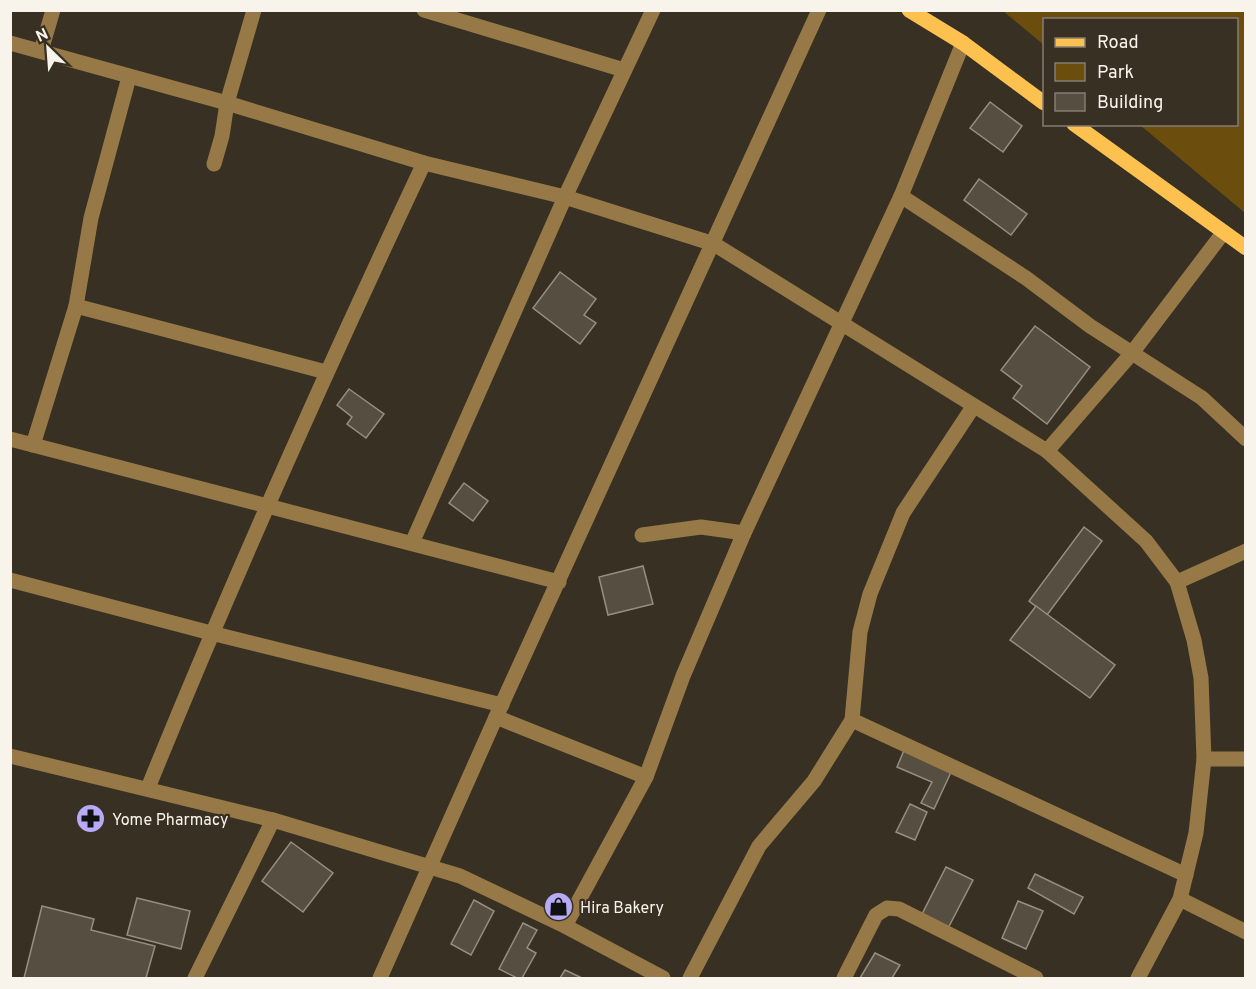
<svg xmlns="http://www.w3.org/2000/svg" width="1256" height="989" font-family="Overpass,sans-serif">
<rect width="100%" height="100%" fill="#373023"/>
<polygon fill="#6b4d0d" points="1003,11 1245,11 1245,213 1140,125 1236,124 1236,20 1044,20 1044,45"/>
<g fill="#564e40" stroke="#978e7f" stroke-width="1.5">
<polygon points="990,102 1022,126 1003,152 970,128"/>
<polygon points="979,179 1027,214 1011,235 964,200"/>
<polygon points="560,272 596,299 584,315 596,323 580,344 533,308"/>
<polygon points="1035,326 1090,367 1047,424 1013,398 1022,386 1001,370"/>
<polygon points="349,389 384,414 366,438 347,424 352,417 337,405"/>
<polygon points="464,483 488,501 473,521 449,503"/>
<polygon points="1084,527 1102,541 1047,615 1029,601"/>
<polygon points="643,566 653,604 608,615 599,577"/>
<polygon points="1036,606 1115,665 1090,698 1010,640"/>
<polygon points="905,748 953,768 934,809 921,803 932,782 897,767"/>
<polygon points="910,804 927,812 915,840 896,832"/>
<polygon points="291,842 333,873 303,912 262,881"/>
<polygon points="946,867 973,880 945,934 919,920"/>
<polygon points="1035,874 1083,897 1074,914 1028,888"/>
<polygon points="137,898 190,911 181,949 127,935"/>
<polygon points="474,900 494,911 471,955 451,944"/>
<polygon points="1018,901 1043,911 1026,949 1002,938"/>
<polygon points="42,906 94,919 91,930 155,946 146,978 24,978"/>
<polygon points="523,923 537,930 527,948 536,953 522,978 517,978 499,969"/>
<polygon points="875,953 900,965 892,978 860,978"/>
<polygon points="565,970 582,978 560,978"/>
</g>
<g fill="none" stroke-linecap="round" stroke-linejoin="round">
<g stroke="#967947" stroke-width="15">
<polyline points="424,10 624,70"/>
<polyline points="10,43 227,103 424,163 565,197 714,244 1047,451 1146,541 1177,582 1194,640 1201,678 1204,759 1196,833 1180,899 1138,978"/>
<polyline points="41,51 53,10"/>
<polyline points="129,77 91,218 76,306 326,372"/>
<polyline points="214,164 222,136 227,103 254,10"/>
<polyline points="901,196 1026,278 1090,326 1202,398 1246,439"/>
<polyline points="10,439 559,582"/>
<polyline points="33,445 76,306"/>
<polyline points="1047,451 1132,353 1223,233"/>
<polyline points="642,535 701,527 744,533"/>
<polyline points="412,543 565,197 653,10"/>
<polyline points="10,580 211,633 502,705"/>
<polyline points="1177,582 1246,551"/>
<polyline points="496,717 646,777"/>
<polyline points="852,720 860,632 870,594 903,513 973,407"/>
<polyline points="10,756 273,820 460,876 565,926 663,978"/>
<polyline points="1204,759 1246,759"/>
<path d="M148 788C234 576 327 369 424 163"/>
<polyline points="1180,899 1246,932"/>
<polyline points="565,926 646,777 683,676 744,533 901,196 963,43"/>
<polyline points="195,978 273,820"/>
<polyline points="380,978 496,717 819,10"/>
<polyline points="690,978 759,846 814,781 852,720 1186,875"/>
<polyline points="844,978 876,915 887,908 899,909 1036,978"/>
</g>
<g stroke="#fcc14f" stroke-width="15">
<polyline points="909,10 963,43 1044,103"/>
<polyline points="1074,124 1246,248"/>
</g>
</g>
<defs>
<symbol id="pharmacy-disc" viewBox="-11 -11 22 22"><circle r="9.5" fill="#b7abf8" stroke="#373023"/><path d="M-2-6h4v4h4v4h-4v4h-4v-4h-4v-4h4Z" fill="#111"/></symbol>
<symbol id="shop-disc" viewBox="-11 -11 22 22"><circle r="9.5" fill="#b7abf8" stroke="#373023"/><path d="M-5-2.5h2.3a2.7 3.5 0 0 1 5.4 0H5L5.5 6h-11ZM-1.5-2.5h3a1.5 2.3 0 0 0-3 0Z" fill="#111"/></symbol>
</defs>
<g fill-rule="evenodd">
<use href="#pharmacy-disc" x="74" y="802" width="33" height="33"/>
<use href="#shop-disc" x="542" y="890" width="33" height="33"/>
</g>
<g text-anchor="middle" stroke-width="4.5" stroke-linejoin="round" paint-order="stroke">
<g font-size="16" fill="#f8f3eb" stroke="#373023" text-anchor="start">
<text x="112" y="825">Yome Pharmacy</text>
<text x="580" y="913">Hira Bakery</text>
</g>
</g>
<rect width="1256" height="989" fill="none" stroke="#f8f3eb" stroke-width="24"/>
<rect x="1043" y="18" width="195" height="108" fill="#373023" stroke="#847e73" stroke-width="1.5"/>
<rect x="1055" y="38" width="30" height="9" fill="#fcc14f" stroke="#847e73" stroke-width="1.5"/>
<text x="1097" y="48" font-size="18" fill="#f8f3eb">Road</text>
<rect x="1055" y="63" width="30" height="18" fill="#6b4d0d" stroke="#847e73" stroke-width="1.5"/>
<text x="1097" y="78" font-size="18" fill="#f8f3eb">Park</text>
<rect x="1055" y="93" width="30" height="18" fill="#564e40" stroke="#847e73" stroke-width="1.5"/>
<text x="1097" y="108" font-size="18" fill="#f8f3eb">Building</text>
<g transform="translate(48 48) rotate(335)" stroke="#373023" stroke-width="4.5" paint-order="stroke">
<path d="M0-4.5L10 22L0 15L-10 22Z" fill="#f8f3eb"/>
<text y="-9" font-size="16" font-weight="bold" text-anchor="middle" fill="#f8f3eb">N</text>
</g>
</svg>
